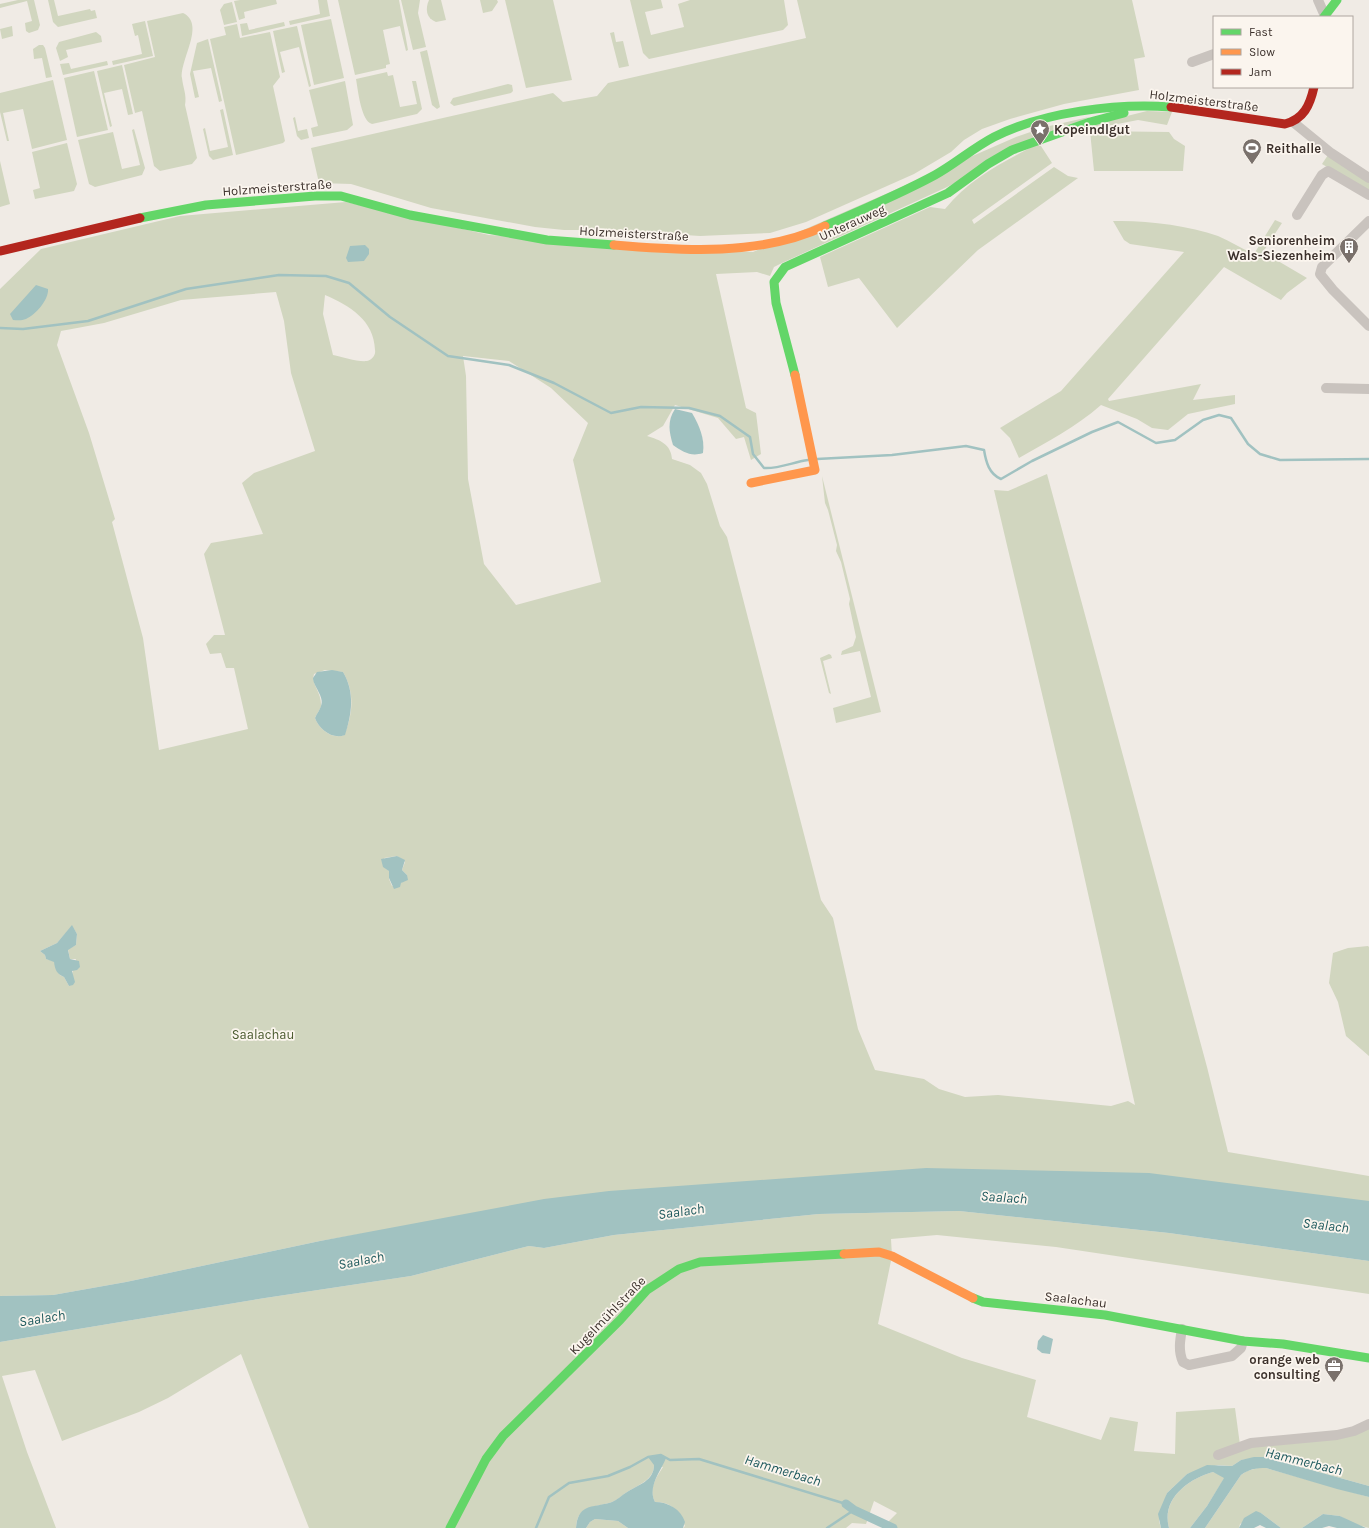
<svg xmlns="http://www.w3.org/2000/svg" width="1369" height="1528" font-family="Karla,sans-serif">
<rect width="100%" height="100%" fill="#f0ebe5"/>
<g fill="#d1d6bf" fill-rule="evenodd">
<polygon points="18,0 34,0 40,25 38,30 29,33 26,31 25,23 32,21 27,1 0,8 0,4"/>
<polygon points="48,0 54,0 58,16 90,9 91,11 95,10 97,18 58,27 53,22"/>
<polygon points="240,0 276,0 277,4 244,12 245,18 239,20 234,1"/>
<polygon points="318,0 327,0 330,16 290,25 289,21 320,14"/>
<polygon points="338,0 399,0 408,50 406,51 400,26 383,30 390,64 386,65 386,68 355,75"/>
<polygon points="401,0 420,0 418,13 426,47 413,50"/>
<path d="M429 0H441L446 20 436 22C426 18 425 9 429 0Z"/>
<polygon points="480,0 497,0 498,2 492,11 483,13"/>
<polygon points="505,0 553,0 572,80 526,88"/>
<polygon points="630,0 661,0 663,8 645,12 651,35 684,27 678,4 690,0 784,0 788,25 783,30 649,59 643,53"/>
<polygon points="797,0 1132,0 1145,57 1134,59 1139,90 1064,104 1010,119 982,129 964,140 951,152 914,174 806,222 770,233 700,236 609,230 564,230 535,227 431,208 351,184 319,183 311,148 553,93 563,102 597,96 608,83 806,38"/>
<polygon points="232,2 237,22 224,25 220,10 224,4"/>
<path d="M183 13C206 24 180 59 182 78 183 88 187 95 185 105L197 158 192 164 160 171 154 166 142 111 135 113 124 65 155 57 147 21Z"/>
<polygon points="331,19 344,78 314,85 301,25"/>
<polygon points="145,21 153,56 113,65 112,61 142,54 138,35 135,36 132,24"/>
<polygon points="284,22 285,26 242,36 240,24 247,23 249,30"/>
<polygon points="237,24 240,38 270,32 280,77 273,86 285,141 283,143 236,155 210,39 226,35 224,27"/>
<polygon points="12,26 13,36 2,39 0,29"/>
<polygon points="297,26 311,86 309,87 299,47 280,52 285,72 282,73 273,31"/>
<polygon points="96,32 101,36 102,42 66,50 68,57 60,61 56,48 59,42"/>
<polygon points="614,32 616,42 623,41 629,66 619,68 610,33"/>
<polygon points="208,39 222,101 219,102 211,68 193,71 199,97 195,98 190,74 197,43"/>
<polygon points="39,45 43,45 45,48 52,77 46,78 42,58 34,59 33,49"/>
<polygon points="427,50 440,107 437,109 432,105 420,52"/>
<polygon points="107,61 108,65 63,75 60,64 69,63 71,69"/>
<polygon points="122,65 133,114 128,115 122,89 104,93 112,126 110,127 97,71"/>
<polygon points="94,71 108,130 77,137 64,78"/>
<path d="M387 72 388 76 393 75 400 107 417 104 412 81H416L422 109 417 114 372 124C361 121 358 90 356 79Z"/>
<polygon points="53,80 67,140 32,149 23,109 3,113 9,141 7,141 0,112 0,93"/>
<polygon points="345,81 353,125 347,130 313,137 311,128 318,126 309,90"/>
<polygon points="508,84 512,85 513,91 511,93 454,106 450,103 453,98"/>
<polygon points="223,109 233,155 213,160 209,156 203,129 205,128 210,151 228,147 220,110"/>
<polygon points="1147,111 1172,112 1167,125 1138,120 1092,129 1091,125"/>
<polygon points="295,117 298,131 307,129 309,138 301,140 297,136 293,118"/>
<path d="M1089 117 945 188 782 263 774 267 770 276 757 272 716 274 746 408 756 413 761 454 751 460 744 437 736 439 718 418 675 405 663 426 647 436C660 440 671 444 672 459L690 465 701 473 707 484 720 526 727 537 821 900 833 918 858 1029 875 1070 924 1079 939 1089 965 1097 998 1095 1111 1106 1128 1101 1135 1105 1071 817 994 490 1008 491 1047 474 1207 1067 1228 1152 1369 1176V1203L1141 1174 425 1223 320 1241 126 1282 53 1295 0 1296V289L41 249 180 216 346 202 489 235 753 252 1016 137 1045 127ZM276 292 284 321 291 373 315 451 254 473 242 483 263 534 211 543 204 554 225 635H214L206 644 210 654 221 653 226 668H234L248 729 159 750 143 638 112 522 115 519 89 433 57 345 61 331 104 323 181 300ZM325 295C350 306 374 320 375 350 376 355 372 360 367 361 357 362 343 357 333 355L323 314ZM463 356 509 361 551 388 588 423 573 460 601 582 516 605 484 564 468 479 466 376ZM325 670 343 672C355 692 353 715 344 735 332 740 319 729 315 718 317 713 322 708 321 704 321 692 311 684 314 674ZM397 856 405 862 402 870 407 875 401 883 392 886 389 879V871L384 858ZM72 926 77 934 76 945 68 949 70 959H76L69 986 64 977 60 975 54 961 46 959 45 955 40 951 57 943Z"/>
<polygon points="134,129 145,168 142,175 95,187 89,184 78,140 113,132 122,169 140,165 132,130"/>
<polygon points="1090,131 1169,132 1174,139 1185,146 1183,171 1094,171"/>
<polygon points="67,143 77,184 74,191 35,199 33,190 40,188 32,152"/>
<path d="M1039 143 1052 163 972 220 974 224 1054 167 1068 176 1078 178 978 250 897 328 859 278 828 287 820 257 930 207 945 209C971 177 1004 162 1039 143Z"/>
<polygon points="1328,155 1369,181 1369,192 1322,164"/>
<polygon points="0,161 10,204 0,207"/>
<path d="M1275 220 1282 223 1263 252 1307 278 1287 293 1281 300 1224 267 1108 399 1109 401 1201 384 1193 400 1235 395V404L1188 414 1168 430 1152 428 1137 419 1101 405C1076 427 1047 442 1019 458L1010 438 1000 428 1061 391 1184 252 1130 244 1124 240 1113 221C1145 220 1187 225 1218 236 1230 241 1242 249 1254 254Z"/>
<polygon points="822,476 881,712 836,723 833,708 871,697 860,651 841,655 842,651 853,646 856,637 849,604 850,599 841,562 836,551 837,545 828,510 825,503"/>
<polygon points="829,654 831,655 832,658 823,661 831,694 829,693 820,658"/>
<polygon points="1368,946 1369,947 1369,1056 1346,1036 1338,1002 1329,983 1333,953 1348,948"/>
<path d="M959 1211 1169 1233 1369 1261V1294L1056 1247 937 1235 891 1239 892 1256 878 1324 962 1358 1036 1380 1027 1417 1101 1440 1110 1417 1138 1422 1134 1451 1175 1454 1176 1412 1235 1408 1240 1445 1337 1435 1369 1424V1486L1265 1457 1241 1460 1232 1466 1218 1465 1187 1474 1167 1493 1159 1521 1161 1528H887L888 1522 897 1513 874 1501 866 1524 852 1523 846 1528H683L685 1526C678 1511 673 1502 655 1502 648 1489 656 1478 663 1467L654 1465C654 1480 638 1485 627 1492 622 1495 618 1500 612 1502 595 1508 577 1504 576 1528H309L241 1354 168 1398 139 1412 62 1441 35 1370 2 1376 27 1452 56 1528H0V1342L265 1298 411 1276 529 1246 544 1248 614 1235 819 1214Z"/>
<polygon points="1258,1468 1266,1468 1369,1497 1369,1528 1354,1524 1340,1516 1323,1514 1302,1528 1281,1528 1261,1513 1240,1524 1239,1528 1205,1528 1241,1475 1247,1471"/>
<path d="M1213 1472 1225 1477 1207 1506 1190 1528H1169C1161 1499 1188 1479 1213 1472Z"/>
<polygon points="595,1519 618,1521 628,1528 586,1528 590,1522"/>
</g>
<g fill="#a1c2c1">
<polygon points="365,245 369,249 369,254 364,261 348,262 346,258 350,246"/>
<path d="M36 285 48 289C49 300 35 315 26 319 21 321 17 320 13 320L10 314Z"/>
<path d="M675 409 692 413C699 425 705 438 703 453 691 457 683 452 673 445 669 432 667 421 675 409Z"/>
<path d="M332 670 343 672C355 692 352 714 345 735 332 740 319 729 315 718 317 713 320 710 321 706 325 697 313 686 313 678L317 672Z"/>
<polygon points="397,856 405,860 402,870 407,875 408,880 401,883 400,887 394,889 389,878 389,871 383,867 381,859"/>
<path d="M72 925 77 934 76 945 68 950 70 959 79 961 80 967 77 970 72 971 75 982 73 985 69 986 64 977C57 974 55 970 54 962L46 959 45 955 40 951 57 943Z"/>
<polygon points="926,1168 1149,1173 1369,1201 1369,1261 1169,1233 959,1211 819,1214 614,1235 544,1248 529,1246 411,1276 265,1298 0,1342 0,1296 53,1295 126,1282 320,1241 544,1199 609,1191"/>
<polygon points="1043,1335 1053,1339 1050,1354 1042,1353 1037,1349 1038,1341"/>
<path d="M661 1455 666 1458C661 1471 647 1487 655 1502 668 1502 681 1509 685 1522L683 1528H628L618 1521 595 1519 590 1522 586 1528H576C578 1502 595 1508 612 1502 617 1500 622 1495 627 1492 638 1485 654 1481 654 1465L648 1457Z"/>
<path d="M1254 1457H1265L1369 1486V1497L1337 1489 1266 1468C1256 1468 1249 1469 1241 1475L1205 1528H1190L1207 1506 1224 1478 1213 1472C1188 1479 1161 1499 1169 1528H1161L1158 1514 1167 1493 1187 1474 1207 1465 1232 1466 1241 1460Z"/>
<polygon points="1256,1511 1261,1513 1281,1528 1266,1528 1260,1525 1254,1528 1239,1528 1244,1518"/>
<polygon points="1323,1514 1340,1516 1366,1528 1337,1528 1329,1526 1322,1528 1302,1528"/>
</g>
<g fill="none" stroke-linecap="round" stroke-linejoin="round">
<g stroke="#a1c2c1" stroke-width="2.5">
<path d="M0 328 23 329 88 321 186 289 279 275 326 276 349 283 390 317 448 356 509 365 554 383 611 413 641 407 689 408 720 416 750 437 753 454 764 468C779 469 793 462 808 460"/>
<path d="M817 459 892 455 966 446 984 450C986 462 989 474 1001 479L1032 461 1092 432 1118 422 1156 443 1175 440 1203 420 1219 415 1231 418 1248 444 1260 454 1280 460 1369 459"/>
<polyline points="536,1528 549,1497 569,1483 608,1476 630,1467 648,1457 661,1455 670,1460 699,1459 846,1504"/>
<polyline points="827,1528 854,1510"/>
</g>
<polyline stroke="#a1c2c1" stroke-width="9" points="846,1504 854,1510 893,1528"/>
<g stroke="#c9c3be" stroke-width="10">
<polyline points="1318,0 1325,16"/>
<polyline points="1192,62 1214,54"/>
<polyline points="1293,122 1331,153 1369,178"/>
<polyline points="1297,215 1322,175 1328,171 1369,195"/>
<polyline points="1369,221 1322,267 1320,274 1333,290 1369,326"/>
<polyline points="1326,388 1369,389"/>
<path d="M1182 1329C1180 1340 1178 1351 1183 1362L1189 1365 1232 1356 1241 1348 1243 1341"/>
<polyline points="1218,1455 1251,1443 1337,1435 1354,1431 1369,1424"/>
</g>
<g stroke="#63d668" stroke-width="9">
<polyline points="1324,17 1337,0"/>
<polyline points="140,218 206,205 315,196 341,196 410,215 547,240 614,245"/>
<path d="M825 226C862 210 900 194 935 175 955 164 973 148 994 137 1043 112 1116 103 1171 107"/>
<polyline points="795,375 776,303 774,282 785,267 948,193 988,164 1012,150 1090,122 1124,113"/>
<polyline points="973,1298 983,1302 1105,1315 1243,1341 1283,1344 1369,1358"/>
<polyline points="450,1528 486,1459 503,1436 620,1320 647,1290 679,1269 700,1262 844,1254"/>
</g>
<g stroke="#ff974d" stroke-width="9">
<path d="M614 245C683 251 762 256 825 226"/>
<polyline points="751,483 815,470 795,375"/>
<polyline points="844,1254 879,1252 892,1256 973,1298"/>
</g>
<g stroke="#b3261e" stroke-width="9">
<path d="M1171 107 1285 124C1304 119 1310 105 1314 87"/>
<polyline points="0,251 140,218"/>
</g>
</g>
<defs>
<symbol id="sight-pin" viewBox="-11 -11 22 30"><path d="M0 17L-7.5 6A9.5 9.5 0 1 1 7.5 6Z" fill="#7a716c" stroke="#fbf5ee"/><path d="M0-6L1.8-2.2L6-1.7L2.9 1.2L3.7 5.4L0 3.3L-3.7 5.4L-2.9 1.2L-6-1.7L-1.8-2.2Z" fill="#fff"/></symbol>
<symbol id="stadium-pin" viewBox="-11 -11 22 30"><path d="M0 17L-7.5 6A9.5 9.5 0 1 1 7.5 6Z" fill="#7a716c" stroke="#fbf5ee"/><path d="M0-5a6.5 5 0 1 0 0 10a6.5 5 0 1 0 0-10ZM-3.5-1.8h7v3.6h-7Z" fill="#fff"/></symbol>
<symbol id="building-pin" viewBox="-11 -11 22 30"><path d="M0 17L-7.5 6A9.5 9.5 0 1 1 7.5 6Z" fill="#7a716c" stroke="#fbf5ee"/><path d="M-4-6H4V6H1V3H-1V6H-4ZM-2.5-4.3h1.7v1.8h-1.7ZM.8-4.3h1.7v1.8H.8ZM-2.5-1h1.7V.8h-1.7ZM.8-1h1.7V.8H.8Z" fill="#fff"/></symbol>
<symbol id="office-pin" viewBox="-11 -11 22 30"><path d="M0 17L-7.5 6A9.5 9.5 0 1 1 7.5 6Z" fill="#7a716c" stroke="#fbf5ee"/><path d="M-6-3h4V-5.5h4V-3h4V5H-6ZM-1-4.5V-3h2v-1.5ZM-6 0V1H6V0Z" fill="#fff"/></symbol>
</defs>
<g fill-rule="evenodd">
<use href="#sight-pin" x="1029" y="118" width="22" height="30"/>
<use href="#stadium-pin" x="1241" y="137" width="22" height="30"/>
<use href="#building-pin" x="1338" y="236" width="22" height="30"/>
<use href="#office-pin" x="1323" y="1355" width="22" height="30"/>
</g>
<g text-anchor="middle" stroke-width="3.5" stroke-linejoin="round" paint-order="stroke">
<g font-size="13" fill="#3b302b" stroke="#fbf5ee">
<text transform="translate(1204 100) rotate(7)" y="5">Holzmeisterstraße</text>
<text transform="translate(277 187) rotate(-4)" y="5">Holzmeisterstraße</text>
<text transform="translate(852 222) rotate(-24)" y="5">Unterauweg</text>
<text transform="translate(634 233) rotate(3)" y="5">Holzmeisterstraße</text>
<text transform="translate(1076 1299) rotate(7)" y="5">Saalachau</text>
<text transform="translate(607 1315) rotate(-46)" y="5">Kugelmühlstraße</text>
</g>
<g font-size="13" font-weight="bold" fill="#3b302b" stroke="#fbf5ee" text-anchor="start">
<text x="1054" y="134">Kopeindlgut</text>
<text x="1266" y="153">Reithalle</text>
<text x="1335" y="245" text-anchor="end">Seniorenheim<tspan x="1335" dy="15">Wals-Siezenheim</tspan></text>
<text x="1320" y="1364" text-anchor="end">orange web<tspan x="1320" dy="15">consulting</tspan></text>
</g>
<g font-size="13" fill="#4a5a2e" stroke="#fbf5ee">
<text x="263" y="1039">Saalachau</text>
</g>
<g font-size="14" font-style="italic" fill="#1f5a5e" stroke="#fbf5ee">
<text transform="translate(1004 1197) rotate(4)" y="5">Saalach</text>
<text transform="translate(681 1211) rotate(-8)" y="5">Saalach</text>
<text transform="translate(1326 1225) rotate(7)" y="5">Saalach</text>
<text transform="translate(361 1260) rotate(-11)" y="5">Saalach</text>
<text transform="translate(42 1318) rotate(-9)" y="5">Saalach</text>
<text transform="translate(1304 1461) rotate(14)" y="5">Hammerbach</text>
<text transform="translate(783 1470) rotate(17)" y="5">Hammerbach</text>
</g>
</g>
<rect x="1213" y="16" width="140" height="72" fill="#fbf5ee" stroke="#aea6a0"/>
<rect x="1221" y="29" width="20" height="6" fill="#63d668" stroke="#aea6a0"/>
<text x="1249" y="36" font-size="12" fill="#3b302b">Fast</text>
<rect x="1221" y="49" width="20" height="6" fill="#ff974d" stroke="#aea6a0"/>
<text x="1249" y="56" font-size="12" fill="#3b302b">Slow</text>
<rect x="1221" y="69" width="20" height="6" fill="#b3261e" stroke="#aea6a0"/>
<text x="1249" y="76" font-size="12" fill="#3b302b">Jam</text>
</svg>
